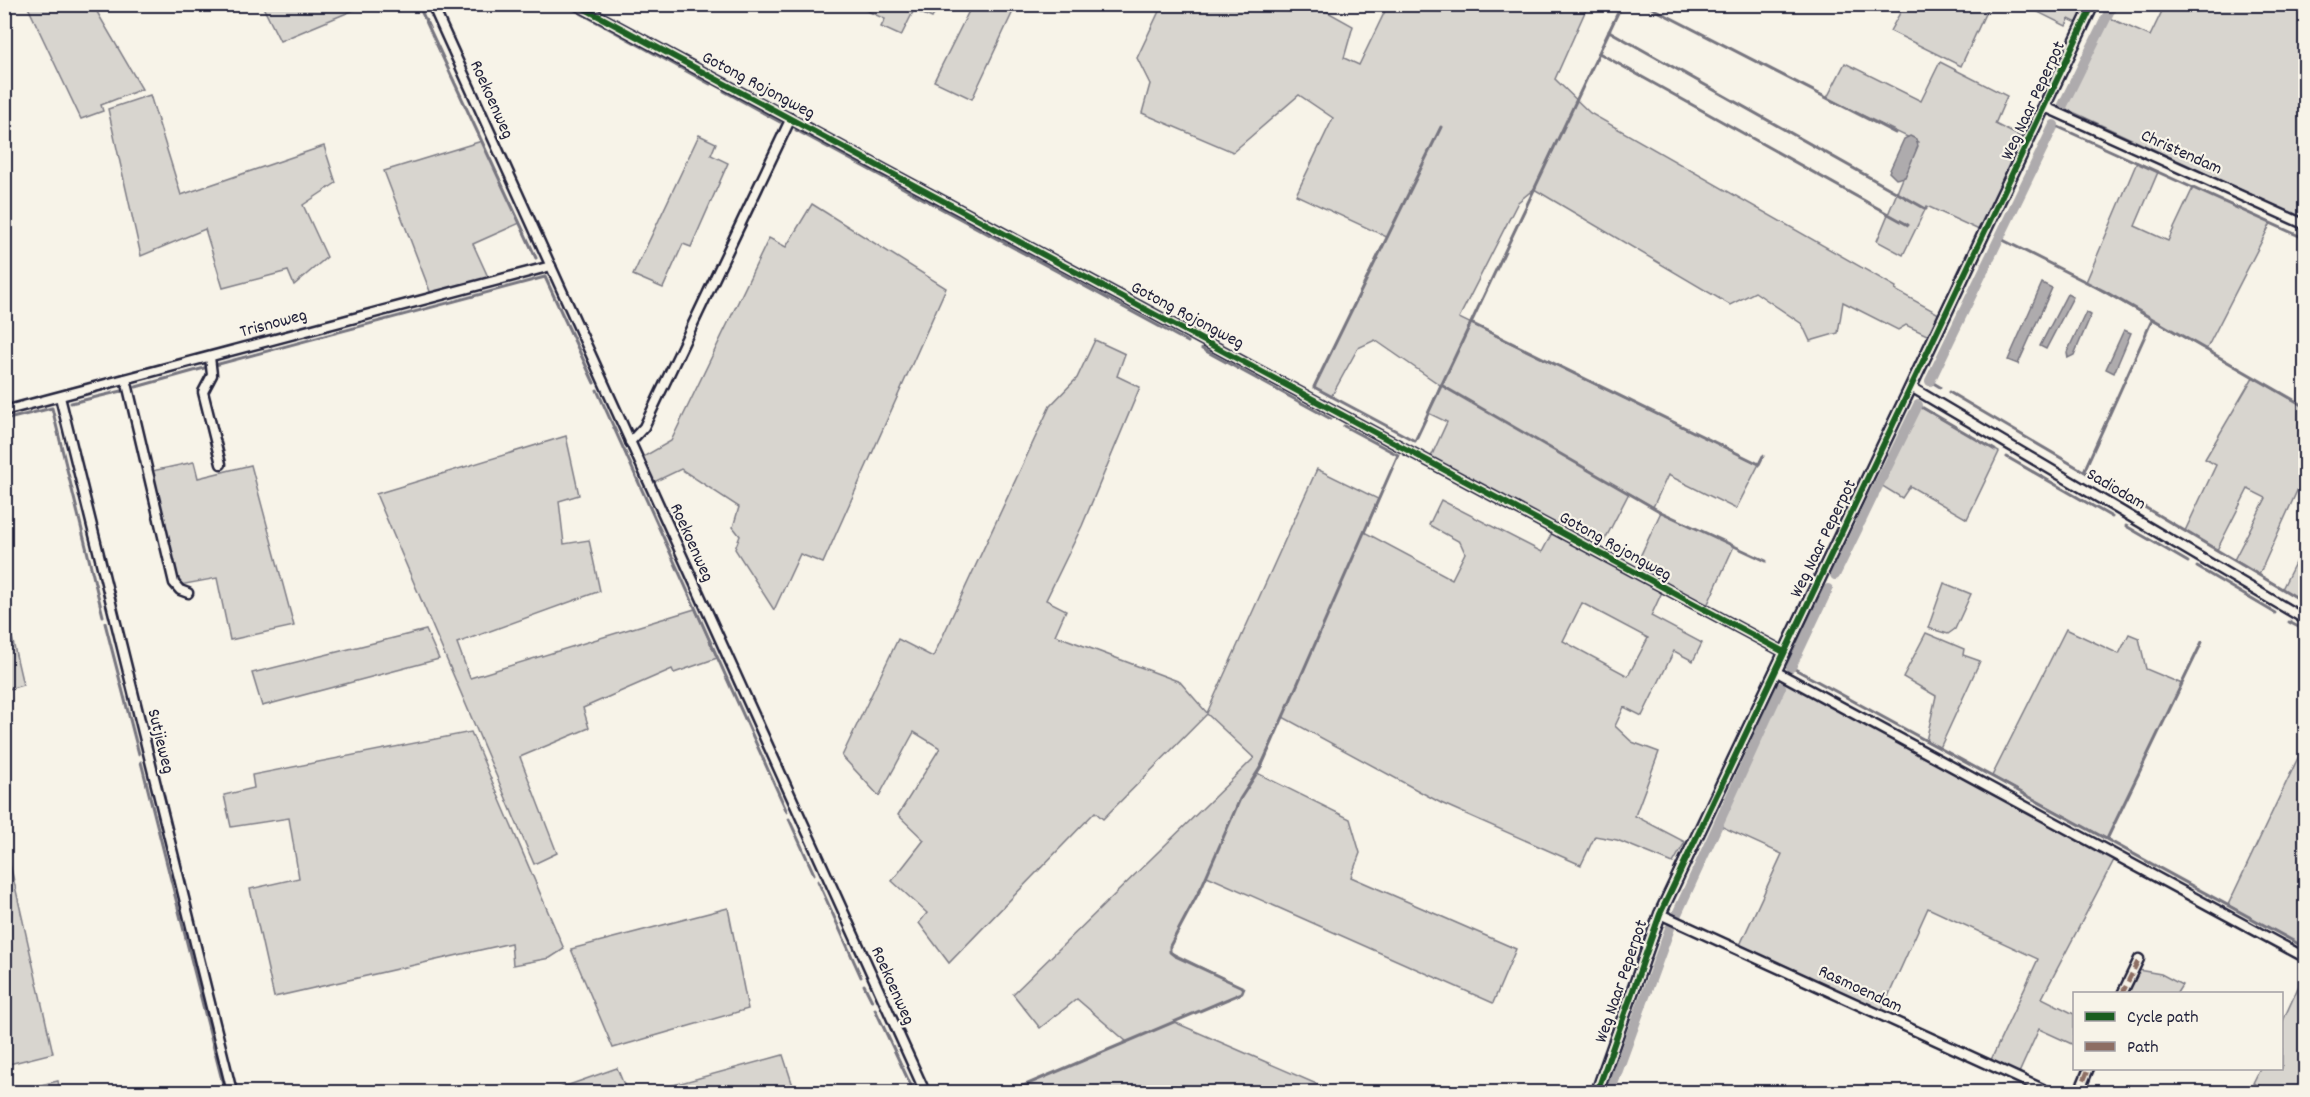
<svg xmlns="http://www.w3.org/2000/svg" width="2310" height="1097" font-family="Dekko,sans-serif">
<rect width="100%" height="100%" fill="#f7f3e8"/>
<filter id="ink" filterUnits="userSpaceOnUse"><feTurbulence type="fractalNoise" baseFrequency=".0167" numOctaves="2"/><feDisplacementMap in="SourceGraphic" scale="12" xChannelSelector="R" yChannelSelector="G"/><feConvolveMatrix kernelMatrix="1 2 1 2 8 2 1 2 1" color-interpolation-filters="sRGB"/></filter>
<g filter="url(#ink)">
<g fill="#d8d5cf" stroke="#7d7c85" stroke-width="1.5" fill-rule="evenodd">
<polygon points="868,4 939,4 939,5 932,18 914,10 901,36 881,27 885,19 865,10"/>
<polygon points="1905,4 1989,4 1989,5 1961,66 1890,31"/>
<polygon points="27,5 93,5 142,89 101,105 103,111 81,119"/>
<polygon points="262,5 366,5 280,41"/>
<polygon points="972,5 1016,5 972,99 934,81"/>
<polygon points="1162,5 1327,5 1324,10 1353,26 1344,58 1359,65 1388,5 1588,5 1555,79 1590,113 1896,287 1895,290 1939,314 1929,336 1906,325 1898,330 1843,302 1838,333 1810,341 1802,324 1755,292 1730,305 1534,189 1518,202 1459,318 1759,464 1736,509 1668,475 1653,507 1629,493 1600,549 1431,457 1447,422 1428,413 1440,385 1375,340 1358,348 1331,397 1314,387 1387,237 1296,195 1333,118 1299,95 1233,152 1142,113 1150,84 1137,58"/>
<polygon points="2024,5 2086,5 2077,23 2069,19 2066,26"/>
<polygon points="2165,5 2305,5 2306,207 2300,217 2062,107 2107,17 2150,36"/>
<polygon points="1940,62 2007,96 1995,124 2023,138 1979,230 1927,206 1903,255 1877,241 1918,142 1827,98 1845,63 1921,101"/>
<polygon points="150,95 181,195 324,146 336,183 303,205 327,257 294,285 288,271 223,288 205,229 141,256 108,109"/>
<polygon points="699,135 716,143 711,155 728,163 691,247 683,244 663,288 633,275"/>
<polygon points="482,141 520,223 473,244 489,279 431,294 384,171"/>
<polygon points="2137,162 2158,172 2135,226 2168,241 2193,188 2271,223 2206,350 2086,282"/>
<polygon points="812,204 946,288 823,563 800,554 774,610 735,549 740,536 733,527 739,507 681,469 654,482 643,457 671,441 769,238 786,247"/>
<path d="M1095 340 1125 354 1117 376 1140 387 1082 526 1046 600 1066 610 1055 635 1180 682 1207 713 1317 469 1378 499 1364 532 1452 579 1465 553 1460 542 1429 525 1441 500 1542 552 1553 531 1662 592 1651 616 1702 643 1693 661 1674 651 1642 716 1624 707 1615 726 1632 742 1659 752 1635 816 1685 842 1673 863 1617 840 1595 836 1581 865 1441 803 1283 717 1257 773 1350 819 1360 853 1351 877 1516 949 1493 1003 1207 876 1170 946V952L1244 988 1242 993 1174 1022 1335 1092H1009L1127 1042 1077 999 1040 1028 1013 994 1254 758 1207 714 1103 819 1095 812 949 963 919 923 927 913 892 881 924 840 898 815 940 748 914 732 879 796 842 756 898 639 933 657 1050 406 1077 378ZM1582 603 1648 638 1628 676 1563 641Z"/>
<polygon points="2253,377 2306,407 2305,473 2259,575 2234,560 2266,498 2248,489 2217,550 2185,531 2216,465 2205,459"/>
<polygon points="1919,406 1999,452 1967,519 1910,486 1902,498 1879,484"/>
<polygon points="566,436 579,495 559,501 564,544 589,540 600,591 457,643 470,678 695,609 717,658 674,673 672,669 583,708 589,728 520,757 557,853 534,864 376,494"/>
<polygon points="194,462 198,478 251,465 294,626 230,640 217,578 180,585 152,471"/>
<polygon points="1661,512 1734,546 1706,608 1639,570 1638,561"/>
<polygon points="2305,543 2305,589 2300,600 2282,589"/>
<polygon points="1944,583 1971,594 1955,629 1948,634 1928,628"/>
<polygon points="4,603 23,685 5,690 4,690"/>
<polygon points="2066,629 2119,654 2129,634 2139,638 2146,669 2182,684 2107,839 1992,776"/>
<polygon points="426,630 439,659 262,706 252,673"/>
<polygon points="1926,633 1964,649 1963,655 1980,661 1940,748 1926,741 1936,696 1903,677"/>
<polygon points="1784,681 2114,860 2042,998 2074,1014 2074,1045 2039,1029 2019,1073 1991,1060 2038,959 1928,908 1882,1010 1740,945 1782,854 1718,825"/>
<polygon points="471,732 564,949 550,958 513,965 511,943 274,997 250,889 299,878 289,818 231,827 224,795 254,788 252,775"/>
<polygon points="2305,743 2305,948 2228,905"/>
<polygon points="5,842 53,1053 5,1065 4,1065"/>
<polygon points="728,908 748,1009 613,1048 571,949"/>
<polygon points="2138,970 2161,974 2182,985 2177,993 2126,994"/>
<polygon points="2305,972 2305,1092 2274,1092 2253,1083 2260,1069 2282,1068 2282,1023"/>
<polygon points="783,1055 795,1092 648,1092"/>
<polygon points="617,1068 627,1092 549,1092"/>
<polygon points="58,1081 60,1092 11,1092"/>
</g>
<g fill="#aeabad" stroke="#76747f" stroke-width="1.5">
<polygon points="1910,136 1916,139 1918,146 1905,177 1896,179 1889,172 1904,139"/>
<polygon points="2042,283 2052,288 2018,364 2008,360"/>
<polygon points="2067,294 2073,297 2046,349 2040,346"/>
<polygon points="2086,312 2091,315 2074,355 2068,358 2067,352"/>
<polygon points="2124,330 2131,333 2114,373 2106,369"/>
</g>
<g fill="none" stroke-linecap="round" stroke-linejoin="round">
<g stroke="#76747f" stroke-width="3">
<polyline points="418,4 536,258"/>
<polyline points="564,4 710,84"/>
<polyline points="1644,4 1895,133"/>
<polyline points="1609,31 1926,209"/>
<polyline points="1599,53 1908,225"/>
<polyline points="724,91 780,122"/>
<polyline points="2054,125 2306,239"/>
<polyline points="1441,127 1314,387 1415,441 1622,4"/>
<polyline points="796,130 1188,342"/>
<polyline points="1999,238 2104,291 2306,407"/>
<polyline points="1471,323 1759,464 1763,456"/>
<polyline points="1202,349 1331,419"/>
<polyline points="215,365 545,277 594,383"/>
<polyline points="1930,381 1940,387"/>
<polyline points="1441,385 1661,512 1766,561"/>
<polyline points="136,387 208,367"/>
<polyline points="597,390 787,812"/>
<polyline points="1949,392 2102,482"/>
<polyline points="71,403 122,391"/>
<polyline points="1918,405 1995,450"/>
<polyline points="4,420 52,408 103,616"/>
<polyline points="2007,457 2112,517"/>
<polyline points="2084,471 2152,320"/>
<polyline points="2109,486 2306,603"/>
<polyline points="2126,526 2188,562"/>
<polyline points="2197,567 2275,613"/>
<polyline points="2289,622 2306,631"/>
<polyline points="105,623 139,754"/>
<polyline points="1791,667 2306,948"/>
<polyline points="141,762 225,1092"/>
<polyline points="789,819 814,874"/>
<polyline points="2107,839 2202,642"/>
<polyline points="818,881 861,977"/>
<polyline points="864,985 872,1001"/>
<polyline points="875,1009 912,1088"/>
<polyline points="1009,1092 1242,993 1244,988 1175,956 1170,952 1170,946 1202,886 1240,799 1262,765 1398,455 1344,426"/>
</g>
<g stroke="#aeabad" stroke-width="10">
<polyline points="2062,107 2113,4"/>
<polyline points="1930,381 2054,125"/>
<polyline points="1876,490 1918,405"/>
<polyline points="1860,523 1874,494"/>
<polyline points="1835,575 1858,528"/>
<polyline points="1791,667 1828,589"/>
<polyline points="1677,914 1781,687"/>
<polyline points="1610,1092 1670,928"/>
</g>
<defs>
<g id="minor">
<polyline points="432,4 925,1092"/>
<polyline points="576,4 1784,652"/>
<polyline points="2045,107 2306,225"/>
<polyline points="210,357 212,375 203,392 221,464"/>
<polyline points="126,379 174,583 180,590 188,593"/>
<polyline points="1911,387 2306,620"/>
<polyline points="60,397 232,1092"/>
<polyline points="4,411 551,266"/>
<polyline points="630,442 644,427 791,118"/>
<polyline points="1775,671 2306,958"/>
<polyline points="1660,914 2049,1092"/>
<polyline points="2122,994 2139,959"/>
<polyline points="2079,1092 2089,1068"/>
</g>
<polyline id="tertiary" points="1597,1092 1660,914 2093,4"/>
</defs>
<use href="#minor" stroke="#22223b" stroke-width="13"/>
<use href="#tertiary" stroke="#22223b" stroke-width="15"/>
<use href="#minor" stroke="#f7f3e8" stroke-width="8"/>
<use href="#tertiary" stroke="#f7f3e8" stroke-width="10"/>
<g stroke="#8d6e63" stroke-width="4.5" stroke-dasharray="9 4.5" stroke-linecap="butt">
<polyline points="2122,994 2139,959"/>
<polyline points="2079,1092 2089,1068"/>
</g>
<defs>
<g id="cycleway">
<polyline points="576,4 1784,652"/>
<polyline points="1597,1092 1660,914 2093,4"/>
</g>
</defs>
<use href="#cycleway" stroke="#f7f3e8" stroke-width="10"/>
<use href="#cycleway" stroke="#1b5e20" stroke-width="6"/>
</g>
</g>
<g text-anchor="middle" stroke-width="4.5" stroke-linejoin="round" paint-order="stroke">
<g font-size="18" fill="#22223b" stroke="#f7f3e8">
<text transform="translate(759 84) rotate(28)" y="6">Gotong Rojongweg</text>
<text transform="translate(493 99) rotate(66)" y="6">Roekoenweg</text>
<text transform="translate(2032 100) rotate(-65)" y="6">Weg Naar Peperpot</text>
<text transform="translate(2182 151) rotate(24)" y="6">Christendam</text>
<text transform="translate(1188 314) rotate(28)" y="6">Gotong Rojongweg</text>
<text transform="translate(273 322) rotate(-15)" y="6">Trisnoweg</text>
<text transform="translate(2117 488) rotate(30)" y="6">Sadiodam</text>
<text transform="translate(1822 538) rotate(-64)" y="6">Weg Naar Peperpot</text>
<text transform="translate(693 542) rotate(66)" y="6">Roekoenweg</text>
<text transform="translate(1616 545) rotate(29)" y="6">Gotong Rojongweg</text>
<text transform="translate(162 741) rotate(76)" y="6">Sutjieweg</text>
<text transform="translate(1620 981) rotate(-71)" y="6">Weg Naar Peperpot</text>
<text transform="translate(894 985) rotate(66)" y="6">Roekoenweg</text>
<text transform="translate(1861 988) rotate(25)" y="6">Rasmoendam</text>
</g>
</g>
<rect width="2310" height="1097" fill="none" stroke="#f7f3e8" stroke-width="24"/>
<rect x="12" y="12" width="2286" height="1073" fill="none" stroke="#22223b" stroke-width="2" filter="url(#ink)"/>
<rect x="2073" y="992" width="210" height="78" fill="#f7f3e8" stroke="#a29fa3" stroke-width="1.5"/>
<rect x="2085" y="1012" width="30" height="9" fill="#1b5e20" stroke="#a29fa3" stroke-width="1.5"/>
<text x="2127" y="1022" font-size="18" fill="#22223b">Cycle path</text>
<rect x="2085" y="1042" width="30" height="9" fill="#8d6e63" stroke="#a29fa3" stroke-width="1.5"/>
<text x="2127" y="1052" font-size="18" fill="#22223b">Path</text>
</svg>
